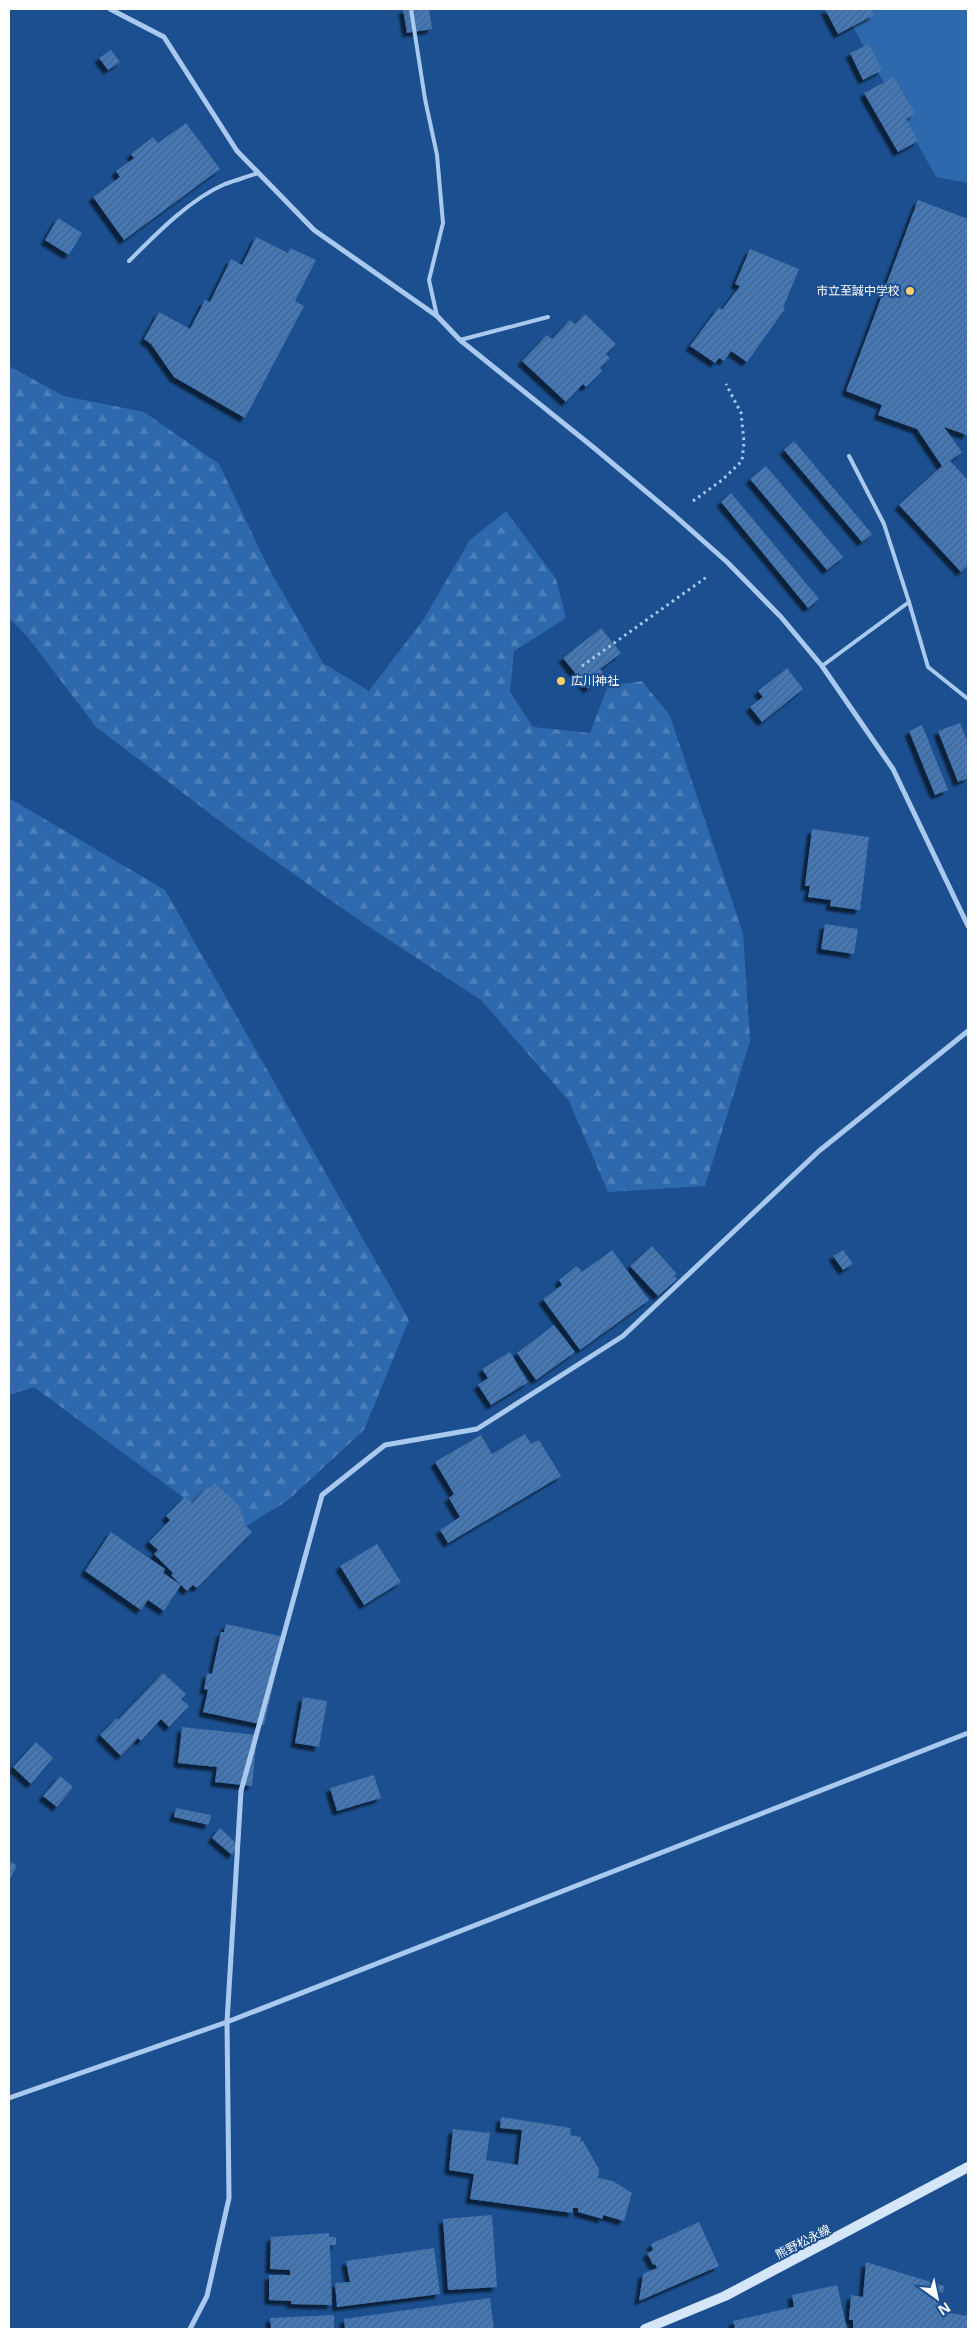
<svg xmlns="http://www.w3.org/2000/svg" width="977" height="2338" font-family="'Open Sans','Noto Sans JP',sans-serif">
<defs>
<pattern id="forest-firs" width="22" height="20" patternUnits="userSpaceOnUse" patternTransform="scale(1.25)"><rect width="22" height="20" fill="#2e69ad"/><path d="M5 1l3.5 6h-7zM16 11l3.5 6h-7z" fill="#4d80b9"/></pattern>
<pattern id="building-hatch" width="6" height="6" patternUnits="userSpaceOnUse" patternTransform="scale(1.25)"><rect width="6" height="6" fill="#4478b7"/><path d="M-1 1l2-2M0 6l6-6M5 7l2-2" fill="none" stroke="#486282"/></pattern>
<filter id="shadow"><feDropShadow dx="-4.5" dy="4.5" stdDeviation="1" flood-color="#0009"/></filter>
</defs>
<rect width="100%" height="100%" fill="#1b4f8f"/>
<g fill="url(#forest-firs)">
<polygon points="9,366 64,396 144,412 219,464 268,567 323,663 369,691 423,620 470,540 506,511 556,579 566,618 514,651 510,692 533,727 590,733 608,686 642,681 670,716 743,933 750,1041 705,1186 608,1192 569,1101 481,1000 363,923 237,834 96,727 27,636 9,618"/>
<polygon points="9,798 165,890 409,1320 364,1430 287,1501 233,1534 34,1387 9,1395"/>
</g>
<polygon fill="#2e69ad" points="843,9 968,9 968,183 936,177"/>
<g fill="url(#building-hatch)" filter="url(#shadow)">
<polygon points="403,9 429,9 432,29 407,33"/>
<polygon points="825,9 871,9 874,15 838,34"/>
<polygon points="869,44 882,70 863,80 850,53"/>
<polygon points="111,50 120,62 108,70 99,58"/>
<polygon points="894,77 915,114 906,119 918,141 898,152 864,93"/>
<polygon points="186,123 220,169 124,240 93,197 120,177 116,171 134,158 131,154 153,137 158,143"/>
<polygon points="918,200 968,219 968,431 967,435 944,427 962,452 950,461 968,480 968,565 961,572 899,505 942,466 917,429 878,415 882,405 846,391"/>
<polygon points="58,218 82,233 69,255 45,240"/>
<polygon points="256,237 288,253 290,248 316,260 295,301 304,306 245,418 174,377 151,344 144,339 159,312 190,329 205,300 210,302 231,259 242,265"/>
<polygon points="750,249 799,269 783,308 785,309 747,362 731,351 724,361 719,358 715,363 690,346 719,307 722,310 740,286 735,284"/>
<polygon points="585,314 616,344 606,354 610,358 600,368 602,371 586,387 583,384 566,402 522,361 547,335 552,339 570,320 575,324"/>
<polygon points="794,441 872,534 862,542 784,450"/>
<polygon points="766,466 843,557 827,570 750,479"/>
<polygon points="731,493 819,599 808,608 721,502"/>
<polygon points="601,628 621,653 600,669 605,675 588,689 563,658"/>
<polygon points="787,668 803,689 762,722 750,707 763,697 758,691"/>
<polygon points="960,723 968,743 968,778 958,782 938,731"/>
<polygon points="922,725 948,790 935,795 909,731"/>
<polygon points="812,829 869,837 860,910 830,906 831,900 808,897 810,886 805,886"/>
<polygon points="825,924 858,929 854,954 821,949"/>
<polygon points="652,1246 677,1274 674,1276 677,1279 658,1296 630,1266"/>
<polygon points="612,1250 649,1300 580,1350 543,1299 562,1285 559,1280 577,1266 582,1272"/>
<polygon points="843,1250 853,1264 843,1270 833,1256"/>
<polygon points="554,1325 575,1352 536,1380 517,1353"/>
<polygon points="510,1352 528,1382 491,1405 478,1385 488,1378 482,1369"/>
<polygon points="525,1434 531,1444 539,1440 561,1476 448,1543 440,1530 460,1517 449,1498 454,1494 435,1462 481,1435 492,1454"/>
<polygon points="215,1483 242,1509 240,1511 244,1516 240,1520 252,1532 197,1588 193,1585 187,1591 171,1575 173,1573 154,1554 158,1550 149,1542 170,1520 166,1516 185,1497 192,1503 208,1486 211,1488"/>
<polygon points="111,1532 165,1569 163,1573 181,1585 164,1611 148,1600 141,1610 85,1571"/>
<polygon points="377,1544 401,1582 364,1605 340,1566"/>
<polygon points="226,1624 284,1637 264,1725 203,1712 208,1690 204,1689 207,1673 212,1674 221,1632 224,1632"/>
<polygon points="163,1673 186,1694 181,1699 189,1706 169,1727 161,1719 141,1741 138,1738 121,1756 100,1735 117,1718 118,1720"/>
<polygon points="303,1697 327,1701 319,1747 295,1743"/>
<polygon points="182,1727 257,1735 252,1786 215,1782 217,1767 178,1763"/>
<polygon points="36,1742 53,1758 31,1784 13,1767"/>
<polygon points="374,1775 381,1798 337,1811 330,1788"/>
<polygon points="60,1776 73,1787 57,1807 43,1796"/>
<polygon points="176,1808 211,1815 209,1825 174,1817"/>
<polygon points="220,1828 239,1846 232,1855 212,1838"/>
<polygon points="11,1862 17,1866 9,1880 9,1866"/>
<polygon points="501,2117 571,2128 570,2135 581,2137 580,2142 583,2141 599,2169 598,2178 613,2181 632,2193 624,2221 603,2215 603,2219 578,2212 578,2208 573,2208 573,2213 470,2199 474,2174 449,2170 453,2129 490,2133 486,2160 518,2165 522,2130 500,2128"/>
<polygon points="492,2215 497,2287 448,2290 443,2219"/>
<polygon points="699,2222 719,2266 639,2301 643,2274 657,2268 655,2264 653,2265 647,2253 653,2250 651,2244"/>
<polygon points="329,2233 329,2237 336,2237 336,2245 330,2245 332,2305 291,2304 291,2301 269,2300 269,2275 290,2275 290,2270 270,2269 271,2237"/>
<polygon points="434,2248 440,2294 337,2307 335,2283 350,2282 346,2261"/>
<polygon points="866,2262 944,2286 943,2293 938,2292 936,2302 942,2303 942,2312 968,2316 968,2329 853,2329 853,2320 849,2320 851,2295 863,2297"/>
<polygon points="837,2285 847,2329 735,2329 733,2321 794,2307 792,2295"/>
<polygon points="490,2298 494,2329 345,2329 344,2319"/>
<polygon points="334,2315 334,2329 271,2329 270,2318"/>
</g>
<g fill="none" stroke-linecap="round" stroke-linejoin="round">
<g stroke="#a9c9ee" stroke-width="3" stroke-dasharray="2.5 4" stroke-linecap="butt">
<polyline points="693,501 722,480 742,461 744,442 741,413 726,384"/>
<polyline points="582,666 708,576"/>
</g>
<g stroke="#a9c9ee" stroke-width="4">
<polyline points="411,9 425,99 437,155 443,223 429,280 437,316"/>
<path d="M129 261C156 234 190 199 225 184 236 180 247 177 258 173"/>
<polyline points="460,340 548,317"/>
<polyline points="849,456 884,524 909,602"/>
<polyline points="822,666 909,602 928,667 968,699"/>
</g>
<g stroke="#a9c9ee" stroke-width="5">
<polyline points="110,9 164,37 237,151 314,230 437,316 460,340 593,447 674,515 727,562 781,617 822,666 893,769 968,926"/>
<polyline points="9,2098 227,2022 968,1733"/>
<polyline points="190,2329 207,2296 229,2198 227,2022 241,1791 322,1495 385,1445 477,1429 623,1336 819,1151 968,1031"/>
</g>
<polyline stroke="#d6e6fa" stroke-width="10" points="645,2329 725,2296 968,2167"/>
</g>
<g fill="#ffd166" stroke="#1b4f8f" stroke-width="2">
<circle cx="910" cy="291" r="5"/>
<circle cx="561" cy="681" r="5"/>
</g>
<g text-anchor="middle" stroke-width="4" stroke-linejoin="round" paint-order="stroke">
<g font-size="12" fill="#fff" stroke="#1b4f8f" text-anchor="end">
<text x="900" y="295">市立至誠中学校</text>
<text x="571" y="685" text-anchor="start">広川神社</text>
</g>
<g font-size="12" fill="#fff" stroke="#1b4f8f">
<text transform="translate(803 2242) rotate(-27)" y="4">熊野松永線</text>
</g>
</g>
<rect width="977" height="2338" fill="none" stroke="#ffffff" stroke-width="20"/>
<g transform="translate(937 2298) rotate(147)" stroke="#1b4f8f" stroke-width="4" paint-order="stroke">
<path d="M0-4L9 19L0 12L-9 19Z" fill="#ffffff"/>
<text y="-8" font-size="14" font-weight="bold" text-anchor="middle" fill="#ffffff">N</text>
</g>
</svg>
